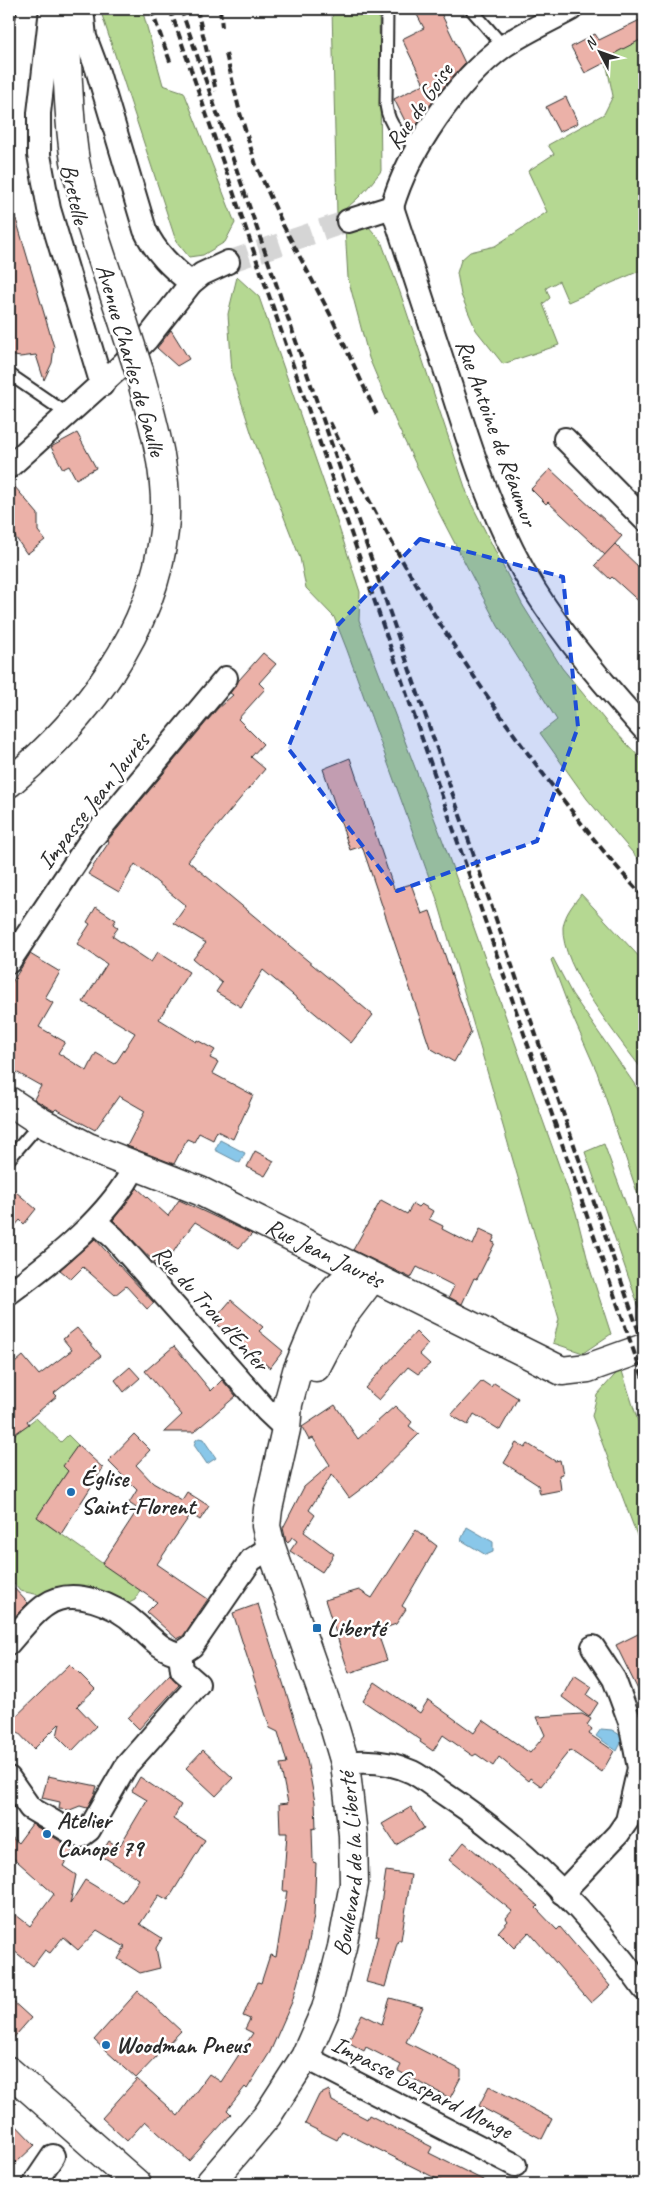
<svg xmlns="http://www.w3.org/2000/svg" width="653" height="2193" font-family="Caveat,sans-serif">
<rect width="100%" height="100%" fill="#fff"/>
<filter id="ink" filterUnits="userSpaceOnUse"><feTurbulence type="fractalNoise" baseFrequency=".02" numOctaves="2"/><feDisplacementMap in="SourceGraphic" scale="10" xChannelSelector="R" yChannelSelector="G"/><feConvolveMatrix kernelMatrix="1 2 1 2 8 2 1 2 1" color-interpolation-filters="sRGB"/></filter>
<g filter="url(#ink)">
<g fill="#b5d892" stroke="#70825e">
<polygon points="100,9 142,9 163,85 184,92 235,223 225,242 203,255 189,257 176,241"/>
<path d="M332 9H379L381 171C368 188 356 203 337 214Z"/>
<polygon points="644,38 644,269 568,302 559,281 546,288 550,298 543,304 559,345 503,364 476,330 461,295 457,273 461,260 470,252 495,246 547,212 528,171 554,154 548,145 604,114 613,96 606,62 612,59 612,54"/>
<polygon points="368,226 381,241 401,295 469,499 522,604 562,668 608,724 644,762 644,866 587,799 540,733 557,720 498,626 439,513 398,427 369,358 348,278 345,227"/>
<polygon points="237,277 259,297 333,509 360,592 359,620 444,844 576,1213 590,1269 611,1334 583,1353 553,1343 559,1319 438,902 347,650 334,617 306,588 300,558 252,435 232,373 228,314"/>
<path d="M581 894 644 962V1072C620 1040 560 967 563 927 565 913 574 904 581 894Z"/>
<polygon points="553,958 572,994 644,1098 644,1213 597,1072 571,1013 551,960"/>
<polygon points="604,1144 644,1253 644,1322 585,1152"/>
<polygon points="621,1368 644,1440 644,1554 592,1416 597,1395"/>
<polygon points="36,1418 61,1442 68,1435 78,1445 64,1466 68,1471 37,1517 140,1590 135,1600 123,1606 50,1597 20,1591 9,1578 9,1429 14,1435"/>
</g>
<g fill="#89c7e9" stroke="#63899d">
<polygon points="220,1140 245,1153 240,1163 215,1150"/>
<polygon points="199,1438 203,1439 216,1458 207,1464 194,1445 196,1440"/>
<polygon points="467,1527 493,1542 493,1552 486,1555 461,1540"/>
<polygon points="601,1729 612,1730 620,1735 621,1743 617,1751 596,1736"/>
</g>
<g fill="#ebb1a8" stroke="#2b2b2b">
<polygon points="414,9 439,9 465,63 442,89 411,133 394,99 424,84 402,39 424,28"/>
<polygon points="644,18 644,38 617,52 612,59 585,73 571,47 595,34 599,40"/>
<polygon points="566,97 578,123 559,132 546,107"/>
<polygon points="13,209 54,347 52,363 44,380 36,355 20,357 9,355 9,210"/>
<polygon points="171,330 189,359 177,366 157,348"/>
<polygon points="77,433 96,468 76,479 69,466 63,469 51,447"/>
<polygon points="550,469 622,536 605,555 548,502 546,504 531,489"/>
<polygon points="9,480 38,514 38,531 45,540 27,554 9,528"/>
<polygon points="615,544 644,572 644,606 612,577 610,579 595,565"/>
<polygon points="263,653 276,664 259,683 265,689 238,719 263,744 251,757 265,769 188,861 373,1015 351,1043 263,970 241,1007 216,992 222,983 193,959 206,943 174,923 186,906 135,864 119,892 88,874 109,842 108,840 218,708 233,695 230,693 239,680"/>
<polygon points="350,758 394,889 411,884 422,914 430,911 471,1032 454,1062 430,1048 362,846 350,850 323,769"/>
<polygon points="96,907 116,920 113,924 118,928 112,936 151,962 158,952 189,972 159,1019 196,1042 197,1040 215,1050 210,1058 218,1062 212,1073 253,1095 233,1139 217,1131 213,1140 199,1133 194,1142 187,1139 174,1164 127,1146 145,1111 119,1096 95,1130 56,1109 54,1111 34,1099 41,1086 9,1068 9,987 30,954 60,972 45,998 53,1003 39,1027 65,1042 58,1053 87,1071 96,1053 115,1064 135,1033 83,1002 107,964 77,944 90,924 87,922"/>
<polygon points="255,1151 274,1161 265,1176 247,1167"/>
<polygon points="9,1186 36,1209 24,1224 20,1220 9,1233"/>
<polygon points="137,1188 168,1216 179,1200 252,1234 239,1248 195,1222 181,1240 162,1270 113,1220"/>
<polygon points="381,1200 407,1214 413,1204 418,1207 421,1204 433,1211 429,1219 443,1226 442,1229 473,1245 480,1229 495,1236 492,1242 495,1243 477,1279 474,1278 462,1304 449,1297 454,1286 417,1267 411,1278 353,1250"/>
<polygon points="95,1239 154,1303 147,1309 126,1286 115,1295 83,1267 71,1279 60,1270"/>
<polygon points="231,1300 263,1327 259,1331 283,1351 270,1368 213,1321"/>
<polygon points="77,1328 101,1356 54,1393 57,1396 27,1421 29,1424 9,1438 9,1368 23,1356 39,1375 72,1350 63,1339"/>
<polygon points="416,1332 428,1344 419,1354 430,1364 418,1374 408,1367 379,1400 365,1388"/>
<polygon points="174,1346 211,1391 222,1380 236,1396 194,1432 164,1432 182,1415 145,1371"/>
<polygon points="130,1367 140,1378 124,1392 115,1380"/>
<polygon points="482,1381 491,1387 494,1383 518,1398 500,1430 474,1414 468,1425 451,1415"/>
<polygon points="335,1405 358,1439 395,1406 412,1422 409,1426 419,1434 369,1483 349,1498 332,1474 309,1510 315,1515 304,1532 334,1554 322,1572 290,1551 297,1541 292,1537 288,1543 286,1541 283,1528 304,1487 330,1465 313,1438 309,1440 302,1427"/>
<polygon points="134,1434 150,1450 136,1465 153,1483 182,1500 187,1492 209,1506 200,1520 191,1514 157,1564 208,1599 183,1636 177,1639 147,1612 157,1602 102,1564 138,1509 129,1503 137,1490 108,1461"/>
<polygon points="516,1443 525,1448 528,1444 555,1461 560,1460 563,1474 559,1475 561,1490 540,1494 538,1485 504,1463"/>
<polygon points="78,1445 103,1468 61,1534 37,1517 68,1471 63,1466"/>
<polygon points="416,1530 437,1546 402,1606 406,1609 396,1624 377,1631 387,1660 349,1673 325,1600 359,1590 372,1598"/>
<polygon points="9,1583 28,1603 9,1623"/>
<polygon points="258,1604 306,1755 315,1802 316,1828 312,1829 313,1862 316,1863 314,1916 308,1946 292,2002 270,2052 247,2089 245,2087 227,2110 231,2114 189,2161 145,2121 127,2141 102,2118 137,2079 178,2116 209,2074 221,2082 253,2033 245,2029 250,2019 243,2016 258,1982 261,1983 270,1955 276,1957 287,1891 283,1891 287,1833 280,1833 279,1804 288,1803 280,1764 287,1763 278,1732 270,1728 233,1613"/>
<polygon points="644,1631 644,1702 616,1645"/>
<polygon points="70,1664 95,1689 77,1706 96,1726 72,1751 57,1736 60,1723 34,1749 9,1723"/>
<polygon points="170,1674 179,1685 139,1729 128,1718"/>
<polygon points="574,1675 592,1687 587,1695 598,1703 589,1717 562,1697"/>
<polygon points="375,1682 420,1713 428,1700 474,1733 483,1720 530,1753 545,1735 537,1717 582,1714 591,1719 587,1725 592,1729 589,1734 614,1751 602,1772 570,1750 541,1786 530,1778 528,1781 499,1757 493,1766 476,1754 473,1756 443,1735 433,1751 420,1742 421,1740 363,1701"/>
<polygon points="203,1750 233,1778 216,1796 186,1768"/>
<polygon points="48,1776 97,1786 95,1793 87,1808 80,1806 70,1810 59,1809 60,1802 42,1798"/>
<polygon points="140,1777 181,1805 173,1819 205,1840 168,1900 159,1895 140,1924 162,1938 156,1948 160,1968 140,1973 118,1959 125,1947 97,1930 78,1950 63,1937 50,1953 45,1950 33,1966 9,1947 9,1924 16,1915 30,1926 54,1894 9,1854 9,1835 18,1843 32,1824 73,1849 63,1866 76,1875 70,1904 85,1880 123,1903 139,1879 100,1855 109,1841 119,1847 147,1800 132,1791"/>
<polygon points="411,1807 424,1828 396,1845 382,1824"/>
<polygon points="464,1842 538,1906 536,1908 557,1930 560,1927 610,1986 591,2003 529,1932 514,1948 498,1932 508,1921 506,1918 512,1911 449,1860"/>
<polygon points="386,1871 411,1875 401,1940 398,1940 385,1987 366,1982 378,1936 376,1936"/>
<polygon points="138,1991 181,2031 136,2078 94,2040"/>
<polygon points="9,1998 31,2018 9,2043"/>
<polygon points="390,1998 423,2007 406,2042 461,2070 461,2077 450,2098 398,2071 401,2065 366,2047 364,2051 348,2042 362,2014 382,2024"/>
<polygon points="489,2086 552,2119 542,2139 479,2106"/>
<polygon points="329,2090 332,2101 367,2119 369,2115 432,2147 429,2153 491,2184 447,2184 342,2131 337,2140 305,2124 319,2095"/>
<polygon points="9,2118 35,2145 16,2163 9,2156"/>
</g>
<g fill="none" stroke-linecap="round" stroke-linejoin="round">
<polyline stroke="#d5d5d5" stroke-width="22" stroke-dasharray="22 11" stroke-linecap="butt" points="228,262 348,221"/>
<defs>
<g id="service">
<path d="M387 9 386 105C389 127 400 136 419 147"/>
<polyline points="471,9 504,47"/>
<polyline points="9,17 10,9"/>
<polyline points="9,374 69,415"/>
<polyline points="9,1159 41,1122"/>
</g>
<g id="minor">
<polyline points="51,9 39,113 39,155 49,209 102,385"/>
<path d="M82 9 85 37 97 69 145 230C155 252 172 268 191 283"/>
<path d="M392 207C412 268 432 329 452 390 474 459 496 528 534 589 565 639 605 685 644 729"/>
<path d="M392 207C408 151 457 80 504 46 525 32 549 21 571 9"/>
<polyline points="348,221 392,207"/>
<polyline points="565,439 644,519"/>
<polyline points="9,467 120,367 147,339 191,283 202,274 228,262"/>
<polyline points="9,962 90,841 226,678"/>
<polyline points="96,1222 114,1238 266,1410 286,1429"/>
<path d="M9 1293C53 1261 111 1215 135 1166"/>
<path d="M9 1643C20 1631 32 1614 46 1605 73 1586 116 1605 137 1625 150 1637 162 1651 180 1654L192 1646 251 1560 271 1547"/>
<path d="M345 1763C367 1760 391 1762 412 1772 424 1778 435 1788 446 1795 523 1846 591 1915 644 1989"/>
<polyline points="9,1778 30,1808 71,1832 81,1836 89,1830 126,1766 198,1684 182,1670 180,1654"/>
<polyline points="562,1893 618,1834 627,1821 639,1768 630,1722 614,1679 593,1647"/>
<polyline points="305,2057 515,2165"/>
<polyline points="34,2184 53,2156"/>
</g>
<g id="tertiary">
<path id="s1" d="M9 1101 41 1122 88 1147 200 1191 562 1371 588 1368 644 1348"/>
<polyline points="316,1367 341,1319 372,1278"/>
<path id="s2" d="M209 2184 267 2116 305 2057 326 2009 342 1947 354 1884 353 1835 345 1763 334 1726 271 1547 266 1526 268 1509 286 1429 288 1404 297 1371 326 1301 336 1288 348 1278 362 1273"/>
</g>
<g id="secondary">
<path d="M64 9C68 59 67 110 75 161 85 214 105 266 122 318"/>
<path d="M9 783C85 720 153 633 164 531 170 477 153 422 139 371"/>
<polyline points="9,2071 137,2184"/>
</g>
</defs>
<use href="#service" stroke="#2b2b2b" stroke-width="15"/>
<use href="#minor" stroke="#2b2b2b" stroke-width="26"/>
<use href="#tertiary" stroke="#2b2b2b" stroke-width="31"/>
<use href="#secondary" stroke="#2b2b2b" stroke-width="31"/>
<use href="#service" stroke="#fff" stroke-width="11"/>
<use href="#minor" stroke="#fff" stroke-width="22"/>
<use href="#tertiary" stroke="#fff" stroke-width="28"/>
<use href="#secondary" stroke="#fff" stroke-width="28"/>
<g stroke="#2b2b2b" stroke-width="4" stroke-dasharray="8 4" stroke-linecap="butt">
<polyline points="151,9 171,64"/>
<polyline points="170,9 644,1381"/>
<polyline points="181,9 644,1347"/>
<polyline points="197,9 216,91"/>
<polyline points="220,9 222,27"/>
<polyline points="226,54 240,113 256,165 283,225 330,314 377,415"/>
<path d="M330 422C388 545 459 662 541 771 574 814 607 858 644 897"/>
</g>
<defs>
<polyline id="secondary-bridge" points="122,318 139,371"/>
</defs>
<use href="#secondary-bridge" stroke="#2b2b2b" stroke-width="31" stroke-linecap="butt"/>
<use href="#secondary-bridge" stroke="#fff" stroke-width="28"/>
</g>
</g>
<path fill="#1d4ed8" fill-opacity="0.2" stroke="#1d4ed8" stroke-width="4" stroke-dasharray="10 6" stroke-linejoin="round" d="M420 539 563 577 578 727 537 841 397 891 288 748 338 625Z"/>
<g fill="#1f6fb2" stroke="#fff" stroke-width="2">
<circle cx="71" cy="1492" r="5"/>
<rect x="312" y="1623" width="10" height="10" rx="2.5"/>
<circle cx="47" cy="1834" r="5"/>
<circle cx="106" cy="2045" r="5"/>
</g>
<g text-anchor="middle" stroke-width="5" stroke-linejoin="round" paint-order="stroke">
<g font-size="24" fill="#2b2b2b" stroke="#fff">
<text transform="translate(419 106) rotate(-55)" y="8">Rue de Goise</text>
<text transform="translate(75 194) rotate(77)" y="8">Bretelle</text>
<text transform="translate(131 360) rotate(74)" y="8">Avenue Charles de Gaulle</text>
<text transform="translate(497 433) rotate(70)" y="8">Rue Antoine de Réaumur</text>
<text transform="translate(93 801) rotate(-52)" y="8">Impasse Jean Jaurès</text>
<text dy="8" stroke="none"><textPath href="#s1" startOffset="351">Rue Jean Jaurès</textPath></text>
<text transform="translate(211 1308) rotate(48)" y="8">Rue du Trou d'Enfer</text>
<text dy="8" stroke="none"><textPath href="#s2" startOffset="360">Boulevard de la Liberté</textPath></text>
<text transform="translate(422 2087) rotate(27)" y="8">Impasse Gaspard Monge</text>
</g>
<g font-size="24" font-weight="bold" fill="#2b2b2b" stroke="#fff" text-anchor="start">
<text x="81" y="1486">Église<tspan x="81" dy="28">Saint-Florent</tspan></text>
<text x="327" y="1636">Liberté</text>
<text x="57" y="1828">Atelier<tspan x="57" dy="28">Canopé 79</tspan></text>
<text x="116" y="2053">Woodman Pneus</text>
</g>
</g>
<rect width="653" height="2193" fill="none" stroke="#fff" stroke-width="30"/>
<rect x="15" y="15" width="623" height="2163" fill="none" stroke="#2b2b2b" stroke-width="2" filter="url(#ink)"/>
<g transform="translate(600 52) rotate(311)" stroke="#ffffff" stroke-width="4" paint-order="stroke">
<path d="M0-4L9 19L0 12L-9 19Z" fill="#2b2b2b"/>
<text y="-8" font-size="14" font-weight="bold" text-anchor="middle" fill="#2b2b2b">N</text>
</g>
</svg>
